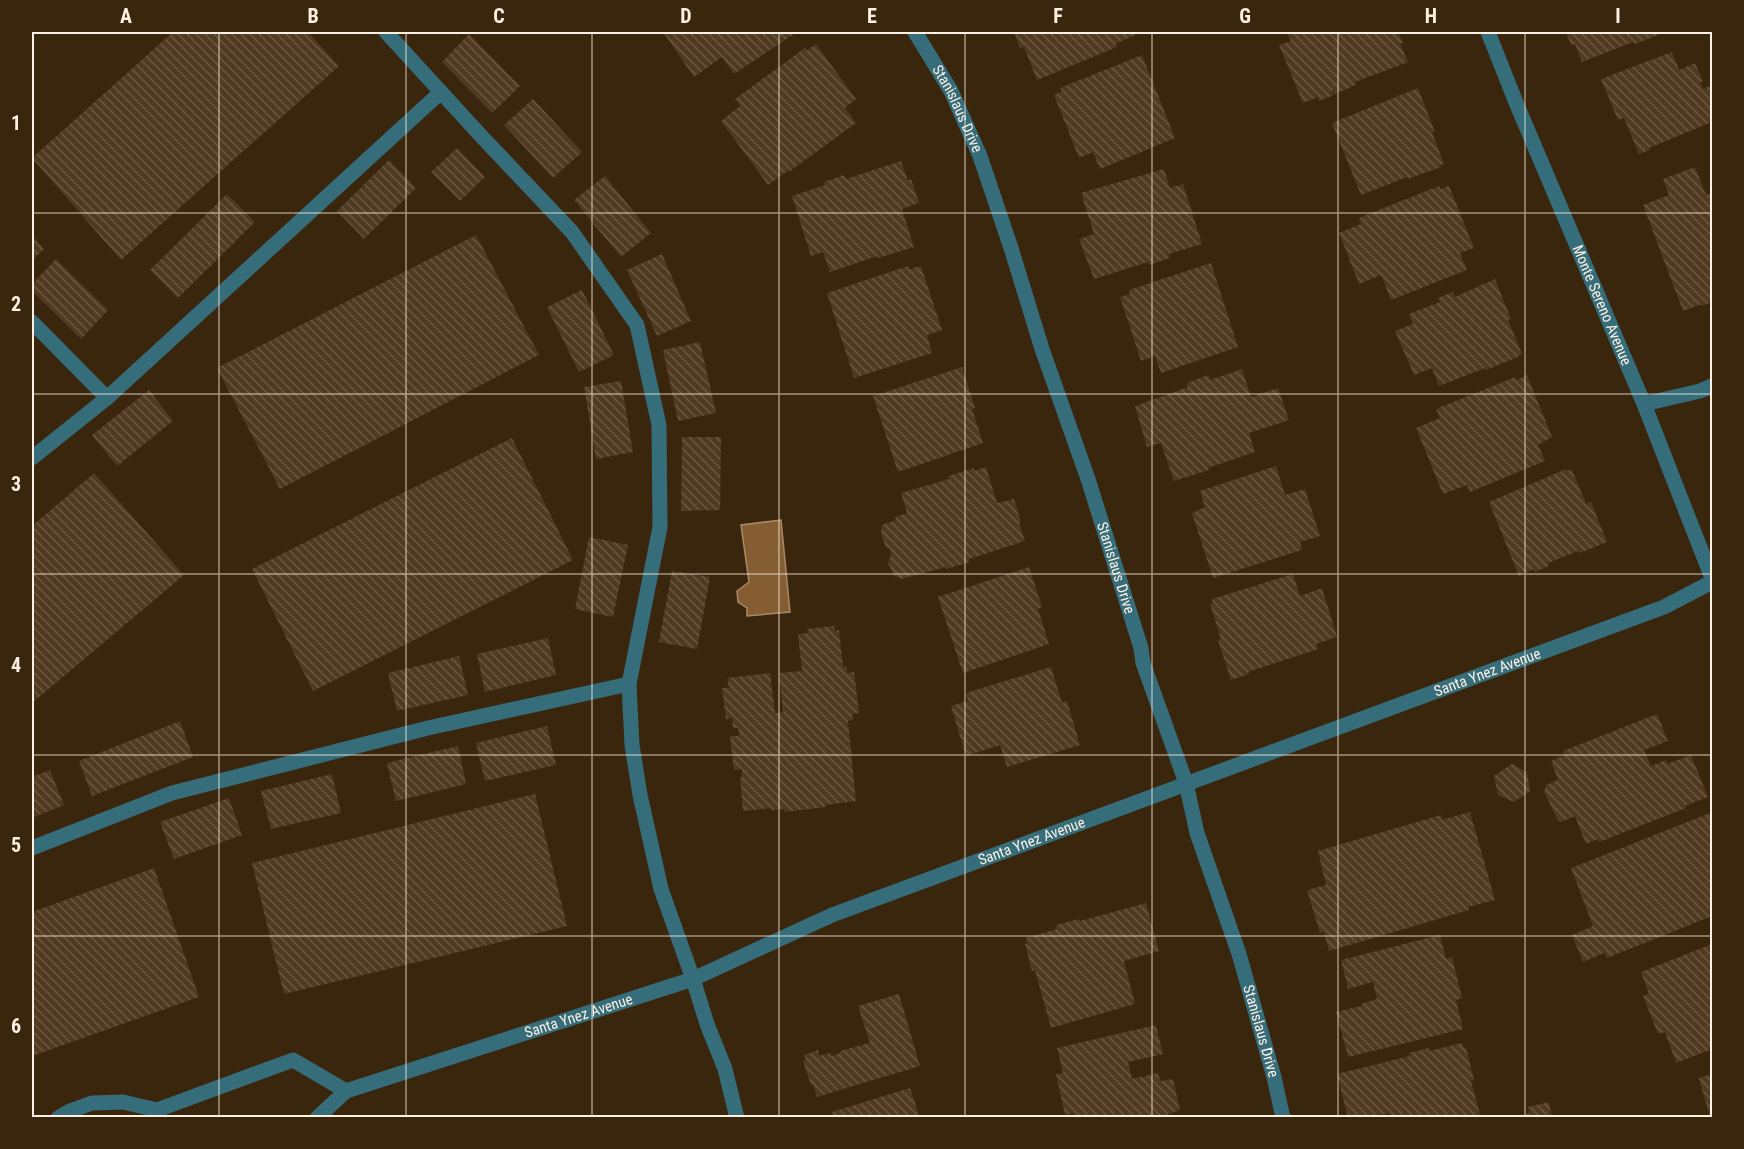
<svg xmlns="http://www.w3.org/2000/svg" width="1744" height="1149" font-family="'Roboto Condensed',sans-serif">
<defs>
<pattern id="building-back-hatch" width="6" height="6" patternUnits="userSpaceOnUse" patternTransform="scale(1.5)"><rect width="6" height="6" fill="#503a21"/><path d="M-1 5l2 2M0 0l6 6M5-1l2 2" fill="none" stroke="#6a5741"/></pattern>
</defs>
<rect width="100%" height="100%" fill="#3a250d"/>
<polygon fill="#845e32" stroke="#a98a67" stroke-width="1.5" points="781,520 790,612 747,616 747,608 738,602 737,591 749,582 741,525"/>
<g fill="url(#building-back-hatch)">
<polygon points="173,32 308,32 339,66 121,260 32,158"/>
<polygon points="663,32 797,32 734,74 722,57 694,77"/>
<polygon points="1014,32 1134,32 1135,35 1115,44 1117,47 1037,80 1024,47 1020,48"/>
<polygon points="1287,32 1398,32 1403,43 1400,44 1408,62 1355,82 1356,85 1335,94 1334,90 1332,91 1334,95 1319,101 1318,97 1303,103 1279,45 1291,41"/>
<polygon points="1566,32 1666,32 1635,44 1633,42 1582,62 1575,44 1571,45"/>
<polygon points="469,34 520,86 492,113 442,62"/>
<polygon points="816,44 856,99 845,108 856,123 790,171 789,170 768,185 721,121 740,106 735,99 805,48 806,51"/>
<polygon points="1672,52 1679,70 1695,63 1703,81 1700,82 1703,89 1712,85 1712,122 1649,148 1650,150 1639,154 1624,118 1618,120 1601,79"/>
<polygon points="1142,55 1175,138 1100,169 1093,152 1079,158 1054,95 1062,91 1060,88"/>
<polygon points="1418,88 1435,132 1432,132 1444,164 1440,165 1441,167 1408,179 1407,177 1361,195 1332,123"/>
<polygon points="533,99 582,152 553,178 504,125"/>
<polygon points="457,148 485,177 460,201 431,172"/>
<polygon points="389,160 416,188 364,239 337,211"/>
<polygon points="901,161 908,181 911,179 919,203 902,209 914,247 878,258 877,256 830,272 823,252 811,256 792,196 825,185 824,182 844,175 846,179"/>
<polygon points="1695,167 1706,195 1712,192 1712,302 1702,306 1702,304 1683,311 1643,205 1669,195 1663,179"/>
<polygon points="1164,169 1170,188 1183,184 1202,244 1169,254 1170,258 1149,265 1148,262 1094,279 1079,239 1094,234 1081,193"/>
<polygon points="605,176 651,233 621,257 574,200"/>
<polygon points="1439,186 1440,189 1449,186 1474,248 1460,253 1467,270 1391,300 1381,275 1359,284 1339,233 1361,224 1359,218"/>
<polygon points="227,194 255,222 178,298 150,270"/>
<polygon points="32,235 44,249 32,261"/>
<polygon points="476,235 539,355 280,489 217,368"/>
<polygon points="662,254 691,321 657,336 627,270"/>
<polygon points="56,259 108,310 81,339 32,291 32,284"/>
<polygon points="1211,263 1238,347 1161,373 1155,356 1141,361 1120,297 1130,294 1129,290"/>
<polygon points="908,266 909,269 921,266 942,330 927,335 932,353 854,378 827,293"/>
<polygon points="1495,279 1511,319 1508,320 1522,354 1518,356 1518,357 1486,370 1485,368 1439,386 1432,368 1414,375 1395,331 1413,324 1409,314 1440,302 1438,298 1453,292 1455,297"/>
<polygon points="582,290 614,355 579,372 547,307"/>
<polygon points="700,342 716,413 678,421 663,350"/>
<polygon points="962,367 975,408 972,409 983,443 898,472 873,396"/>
<polygon points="1242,369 1251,397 1278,388 1289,420 1249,433 1255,452 1208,468 1209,470 1174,481 1161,443 1147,447 1135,406 1188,387 1187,383 1208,375 1210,380"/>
<polygon points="1527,375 1552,437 1538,445 1545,461 1470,492 1467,485 1443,494 1416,428 1440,418 1436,409 1515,377 1516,380"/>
<polygon points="621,381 633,452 596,459 584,387"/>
<polygon points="149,390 173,421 117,466 92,435"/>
<polygon points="682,437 721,437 720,510 681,511"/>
<polygon points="512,438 573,560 313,691 252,569"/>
<polygon points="1276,466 1285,495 1305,489 1320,536 1300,542 1302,550 1213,578 1192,513 1205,507 1200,491"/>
<polygon points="986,467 997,503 1014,499 1021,522 1019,523 1025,541 969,559 970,562 946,569 946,567 901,579 894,576 888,563 891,554 890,549 886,547 881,534 882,525 896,520 895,517 907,513 901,493 949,479 948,476 974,468 974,471"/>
<polygon points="1566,469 1567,471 1572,470 1586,504 1591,502 1607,542 1580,553 1578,551 1548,563 1549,566 1535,572 1534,569 1519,576 1489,502"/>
<polygon points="94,473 184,575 32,703 32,526"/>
<polygon points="589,537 628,545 613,617 575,609"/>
<polygon points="1029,567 1042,607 1038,609 1049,644 963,673 938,597"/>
<polygon points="672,571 710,577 697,649 659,642"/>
<polygon points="1293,574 1300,596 1322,588 1337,637 1316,644 1318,649 1248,672 1249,674 1231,680 1218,640 1221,639 1210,604 1213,603 1212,599"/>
<polygon points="834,626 835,631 839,630 843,667 847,667 847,673 854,672 859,713 852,714 853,720 848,721 856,801 825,805 825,807 785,812 784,809 771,810 771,808 743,811 740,778 742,777 742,769 734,770 730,736 739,736 738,728 733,728 732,718 726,719 722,688 729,688 727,678 770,673 775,713 783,712 779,673 802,671 798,634 808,633 807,629"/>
<polygon points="548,638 556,675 485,692 477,654"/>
<polygon points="459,656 468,695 397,711 388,673"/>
<polygon points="1051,667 1062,703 1067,701 1080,745 1007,767 1000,745 966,756 951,706 968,701 966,693"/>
<polygon points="1657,714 1668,741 1644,750 1651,766 1666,760 1667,764 1691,755 1708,797 1685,806 1686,808 1599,842 1598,839 1586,844 1575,816 1561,822 1558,820 1544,792 1546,785 1558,780 1551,761 1565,755 1563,751"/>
<polygon points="180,721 193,757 92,796 79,761"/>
<polygon points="547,726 556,765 485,781 476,743"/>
<polygon points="458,746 466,784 396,801 387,763"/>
<polygon points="1512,764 1527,772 1530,791 1514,802 1498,795 1494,776"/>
<polygon points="50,770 64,805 32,818 32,777"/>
<polygon points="332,774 341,813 271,829 261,791"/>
<polygon points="535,794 567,926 284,994 252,863"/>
<polygon points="229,798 242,835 174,859 160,822"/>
<polygon points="1470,812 1495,900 1468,907 1469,910 1329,951 1324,932 1320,933 1307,890 1326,885 1318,851 1441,815 1442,820"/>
<polygon points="1710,813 1712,821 1712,916 1607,958 1604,953 1583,962 1572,935 1593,926 1571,868"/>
<polygon points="154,868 199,997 32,1056 32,912"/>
<polygon points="1146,903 1159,951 1124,961 1135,1004 1051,1028 1035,970 1032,971 1025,944 1027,943 1026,938 1057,929 1056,925 1079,919 1080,921"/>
<polygon points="1440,935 1446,959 1452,957 1462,998 1456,1000 1463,1029 1348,1057 1336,1012 1362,1006 1361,1004 1377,999 1373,982 1348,989 1341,960"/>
<polygon points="1712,944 1712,1049 1676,1063 1665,1032 1658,1034 1643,996 1649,994 1641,972"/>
<polygon points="899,994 920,1066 817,1097 813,1084 811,1085 803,1061 806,1060 804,1055 818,1050 819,1056 830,1053 831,1056 840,1053 840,1051 870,1043 858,1006"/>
<polygon points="1156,1025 1163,1054 1128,1062 1132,1079 1158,1073 1160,1081 1173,1079 1180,1110 1168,1114 1169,1118 1074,1118 1073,1113 1065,1115 1056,1074 1063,1073 1057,1048"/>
<polygon points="1462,1043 1464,1048 1466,1047 1474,1080 1471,1081 1481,1118 1390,1118 1389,1113 1371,1118 1348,1118 1337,1074 1410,1056 1409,1053 1429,1048 1429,1051"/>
<polygon points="1712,1074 1712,1118 1710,1118 1699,1078"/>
<polygon points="910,1088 920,1118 834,1118 832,1112"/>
<polygon points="1549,1102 1552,1118 1515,1118 1529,1113 1528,1107"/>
</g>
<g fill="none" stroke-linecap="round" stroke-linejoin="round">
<g stroke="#356d7a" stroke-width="15">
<polyline points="386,32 483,138 572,232 637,325 659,425 660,527 629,684 632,745 640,795 661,889 693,979 707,1024 725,1069 737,1118"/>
<path id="s1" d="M915 32 951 91 980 156 1011 248 1042 349 1088 479 1141 648 1143 663 1186 783 1197 833 1239 954 1274 1077 1283 1118"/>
<path id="s2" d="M1488 32 1517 105 1644 404 1712 578"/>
<polyline points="32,322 107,398"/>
<polyline points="1644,404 1700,391 1712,386"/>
<polyline points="32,458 107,398 441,92"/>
<polyline points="32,848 172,793 428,728 629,684"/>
<polyline points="58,1118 70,1111 92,1103 123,1102 157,1110 293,1060 346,1091"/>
<path id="s3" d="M317 1118 346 1091 693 979 832 915 1664 607 1712 582"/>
</g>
</g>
<path fill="none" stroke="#fef0e2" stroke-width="1.5" stroke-opacity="0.55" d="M219 32V1118M406 32V1118M592 32V1118M779 32V1118M965 32V1118M1152 32V1118M1338 32V1118M1525 32V1118M32 213H1712M32 394H1712M32 574H1712M32 755H1712M32 936H1712"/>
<g text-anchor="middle" stroke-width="5" stroke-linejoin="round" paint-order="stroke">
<g font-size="15" fill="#fef0e2" stroke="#3a250d">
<text dy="5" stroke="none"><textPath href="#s1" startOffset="88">Stanislaus Drive</textPath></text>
<text dy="5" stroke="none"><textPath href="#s2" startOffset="296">Monte Sereno Avenue</textPath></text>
<text dy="5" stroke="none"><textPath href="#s1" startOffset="574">Stanislaus Drive</textPath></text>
<text dy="5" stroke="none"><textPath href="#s3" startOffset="1256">Santa Ynez Avenue</textPath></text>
<text dy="5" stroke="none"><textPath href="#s3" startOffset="770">Santa Ynez Avenue</textPath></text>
<text dy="5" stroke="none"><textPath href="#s3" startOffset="284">Santa Ynez Avenue</textPath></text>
<text dy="5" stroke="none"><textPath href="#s1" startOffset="1060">Stanislaus Drive</textPath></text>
</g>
</g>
<rect width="1744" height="1149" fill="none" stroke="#3a250d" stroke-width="66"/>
<rect x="33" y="33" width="1678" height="1083" fill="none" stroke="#fef0e2" stroke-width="2"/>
<g font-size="20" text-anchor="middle" font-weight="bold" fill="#fef0e2">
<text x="126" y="23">A</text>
<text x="313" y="23">B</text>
<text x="499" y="23">C</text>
<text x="686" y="23">D</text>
<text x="872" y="23">E</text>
<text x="1058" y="23">F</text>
<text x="1245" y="23">G</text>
<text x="1431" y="23">H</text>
<text x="1618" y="23">I</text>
<text x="16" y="130">1</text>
<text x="16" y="311">2</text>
<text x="16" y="491">3</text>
<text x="16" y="672">4</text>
<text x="16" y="852">5</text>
<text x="16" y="1033">6</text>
</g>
</svg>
